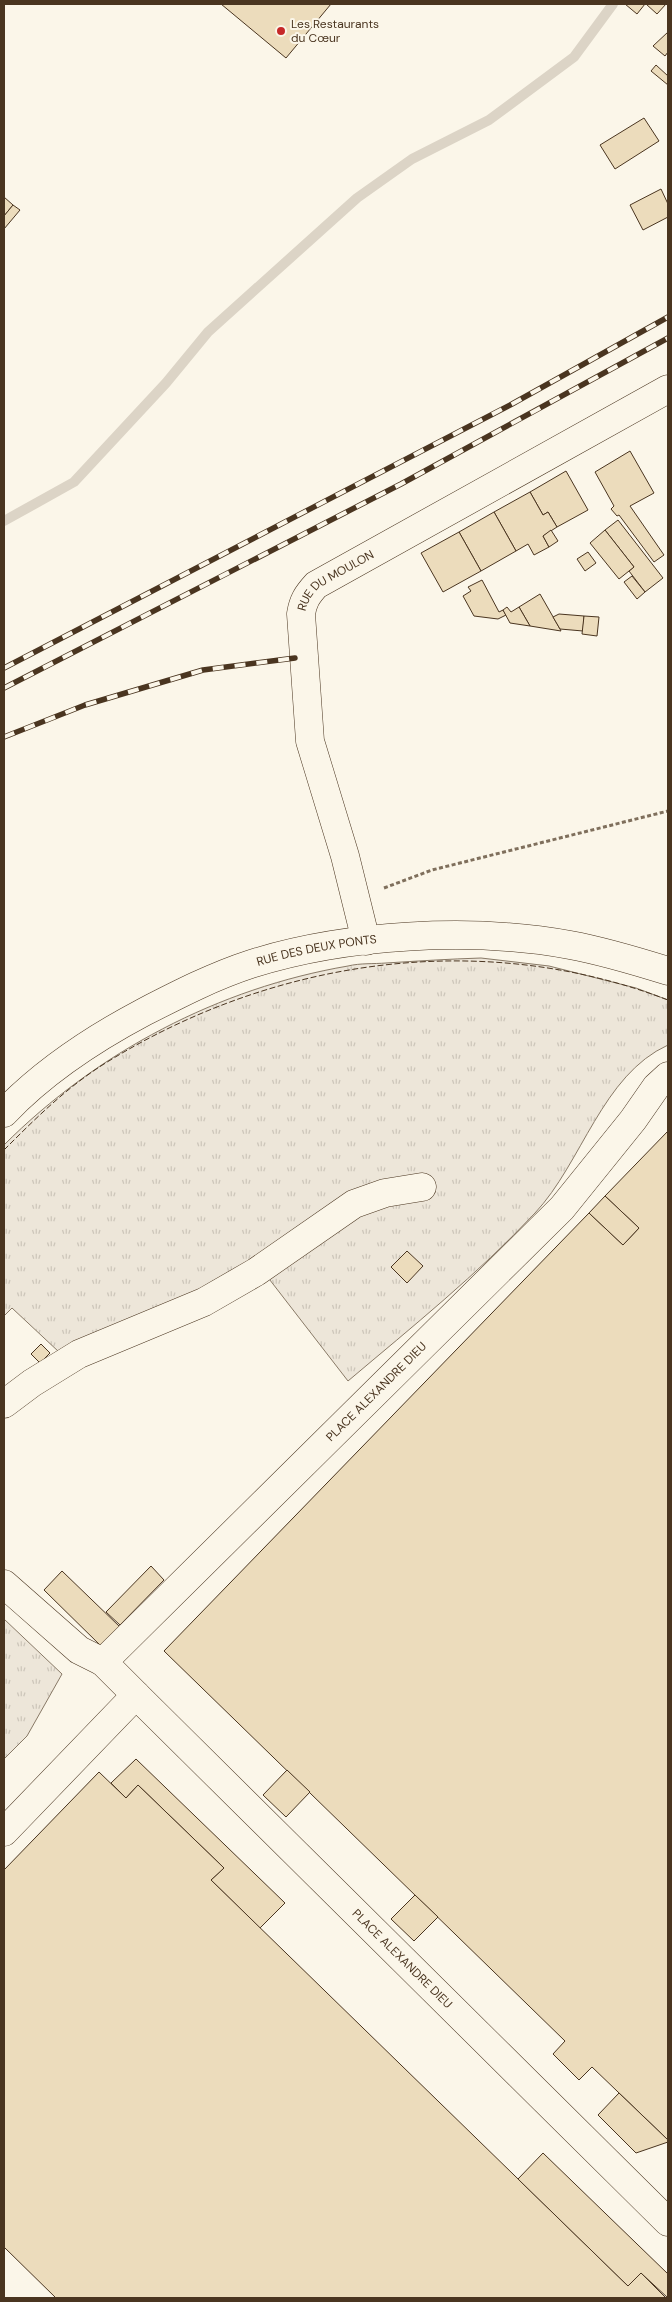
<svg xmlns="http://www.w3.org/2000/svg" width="672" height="2302" font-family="'DM Sans',sans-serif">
<defs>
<pattern id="grass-tufts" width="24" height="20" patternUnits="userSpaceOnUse" patternTransform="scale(1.25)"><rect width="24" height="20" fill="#ede6d9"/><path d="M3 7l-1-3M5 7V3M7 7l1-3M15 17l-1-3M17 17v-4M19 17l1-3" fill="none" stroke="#cdc6ba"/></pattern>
</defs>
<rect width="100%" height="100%" fill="#fbf6e9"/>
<g fill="url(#grass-tufts)" stroke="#887966">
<path d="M481 958 549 966 636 988 668 1000V1045C602 1075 582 1163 535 1213 478 1274 412 1327 348 1381L256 1262 217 1287 59 1352 12 1308 4 1316V1145C97 1052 219 988 348 966 360 963 374 964 386 963 418 961 449 959 481 958Z"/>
<polygon points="4,1619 62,1674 27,1736 4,1759"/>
</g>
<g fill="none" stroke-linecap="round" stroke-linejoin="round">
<polyline stroke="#dcd4c6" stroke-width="10" points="4,521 74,482 166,383 208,332 357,198 412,159 489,120 574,57 613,4"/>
</g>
<g fill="#ecdcbc" stroke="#4a3520">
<polygon points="221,4 331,4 286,58"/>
<polygon points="625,4 645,4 637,14"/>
<polygon points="646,4 666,4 657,14"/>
<polygon points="668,32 668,52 665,56 653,46"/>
<polygon points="656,65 668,76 668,85 651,71"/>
<polygon points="644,118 659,141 615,169 600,145"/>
<polygon points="661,189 668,204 668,217 643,230 630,205"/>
<polygon points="4,197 13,205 4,216"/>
<polygon points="13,205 20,210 4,229 4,216"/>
<polygon points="630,451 654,493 630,506 664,555 654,562 619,515 617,516 611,509 614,506 595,472"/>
<polygon points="566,471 588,510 557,527 548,512 543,515 530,492"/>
<polygon points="530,492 543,515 548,512 557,527 543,536 549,547 534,555 528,544 516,551 494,512"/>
<polygon points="494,512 516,551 481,571 459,532"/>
<polygon points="618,520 663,578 645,592 629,571 634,567 605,530"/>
<polygon points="551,530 558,541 549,547 543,536"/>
<polygon points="605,530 634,567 619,579 590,543"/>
<polygon points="459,532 481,571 443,592 421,553"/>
<polygon points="588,552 596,563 585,571 577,559"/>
<polygon points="632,576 645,592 637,599 624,582"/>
<polygon points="482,580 499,612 503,610 506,615 498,619 474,616 463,596 471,591 468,587"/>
<polygon points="540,594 560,629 561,631 530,626 519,607"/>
<polygon points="507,607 511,612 519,607 530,626 510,623 503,610"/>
<polygon points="559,614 584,616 583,631 560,629 553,617"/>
<polygon points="584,616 599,617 597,636 582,634"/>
<polygon points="668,1131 668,2140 592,2067 579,2080 553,2054 565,2041 164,1651 589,1213 623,1245 639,1228 605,1196"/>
<polygon points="605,1196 639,1228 623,1245 589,1213"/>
<polygon points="407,1251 423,1266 407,1283 391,1267"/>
<polygon points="41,1344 50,1353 40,1363 31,1354"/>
<polygon points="151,1566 164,1580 120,1625 106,1612"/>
<polygon points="62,1571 120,1627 101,1646 44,1590"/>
<polygon points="136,1759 285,1903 260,1928 211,1880 224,1868 138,1785 126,1798 111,1783"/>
<polygon points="287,1770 310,1792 286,1817 263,1795"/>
<polygon points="99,1772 126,1798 138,1785 224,1868 211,1880 628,2286 641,2273 666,2298 56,2298 4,2247 4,1870"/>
<polygon points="415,1895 438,1917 414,1941 391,1919"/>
<polygon points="619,2093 668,2140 668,2142 636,2153 598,2115"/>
<polygon points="543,2153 668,2274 668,2298 641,2273 628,2286 518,2179"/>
</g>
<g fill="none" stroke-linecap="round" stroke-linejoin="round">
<defs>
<g id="minor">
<path id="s1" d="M366 941 345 856 310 741 301 614C303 601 307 595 316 585L668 389"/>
<polyline points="4,1404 32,1383 79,1354 204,1302 256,1272 354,1204 385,1193 422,1187"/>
<polyline points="4,1584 79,1650 103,1662"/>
<path id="s2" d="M136 1695 103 1662 562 1208 633 1120 656 1087 668 1076"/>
<path id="s3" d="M4 1832 136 1695 668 2222"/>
</g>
<g id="major">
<path id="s4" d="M4 1113C44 1071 93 1039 144 1012 179 994 214 976 251 964 345 934 473 927 570 945 603 951 636 961 668 971"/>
</g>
</defs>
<use href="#minor" stroke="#4a3520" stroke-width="29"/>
<use href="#major" stroke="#4a3520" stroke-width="29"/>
<polyline stroke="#7f6f5c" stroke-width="3" stroke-dasharray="4 2.5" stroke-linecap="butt" points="384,888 432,870 668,811"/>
<use href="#minor" stroke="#fbf6e9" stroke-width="28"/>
<use href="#major" stroke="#fbf6e9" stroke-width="28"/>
<defs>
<g id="rail">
<polyline points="4,668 512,404 668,317"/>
<polyline points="4,688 401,484 668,338"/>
<polyline points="4,737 85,705 203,670 295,658"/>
</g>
</defs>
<use href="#rail" stroke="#4a3520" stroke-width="5.5"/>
<use href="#rail" stroke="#fbf6e9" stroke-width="4" stroke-dasharray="11" stroke-linecap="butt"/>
<path stroke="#4a3520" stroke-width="1" stroke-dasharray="6 2.5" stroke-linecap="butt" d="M4 1150C35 1119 66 1088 104 1064 272 959 481 928 668 1000"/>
</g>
<circle fill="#c62828" stroke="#fbf6e9" stroke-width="2" cx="281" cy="31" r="5"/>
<g text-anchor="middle" stroke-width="4" stroke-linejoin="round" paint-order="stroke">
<g font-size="12" fill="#4a3520" stroke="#fbf6e9" text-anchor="start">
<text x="291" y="28">Les Restaurants<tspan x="291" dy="14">du Cœur</tspan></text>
</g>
<g font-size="12" fill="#4a3520" stroke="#fbf6e9">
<text dy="4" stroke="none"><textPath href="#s1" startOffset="386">RUE DU MOULON</textPath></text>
<text dy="4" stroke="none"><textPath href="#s4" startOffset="358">RUE DES DEUX PONTS</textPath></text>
<text dy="4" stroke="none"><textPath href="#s2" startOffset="431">PLACE ALEXANDRE DIEU</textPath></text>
<text dy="4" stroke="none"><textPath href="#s3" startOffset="565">PLACE ALEXANDRE DIEU</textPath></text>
</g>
</g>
<rect width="672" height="2302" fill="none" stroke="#4a3520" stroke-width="10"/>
</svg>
